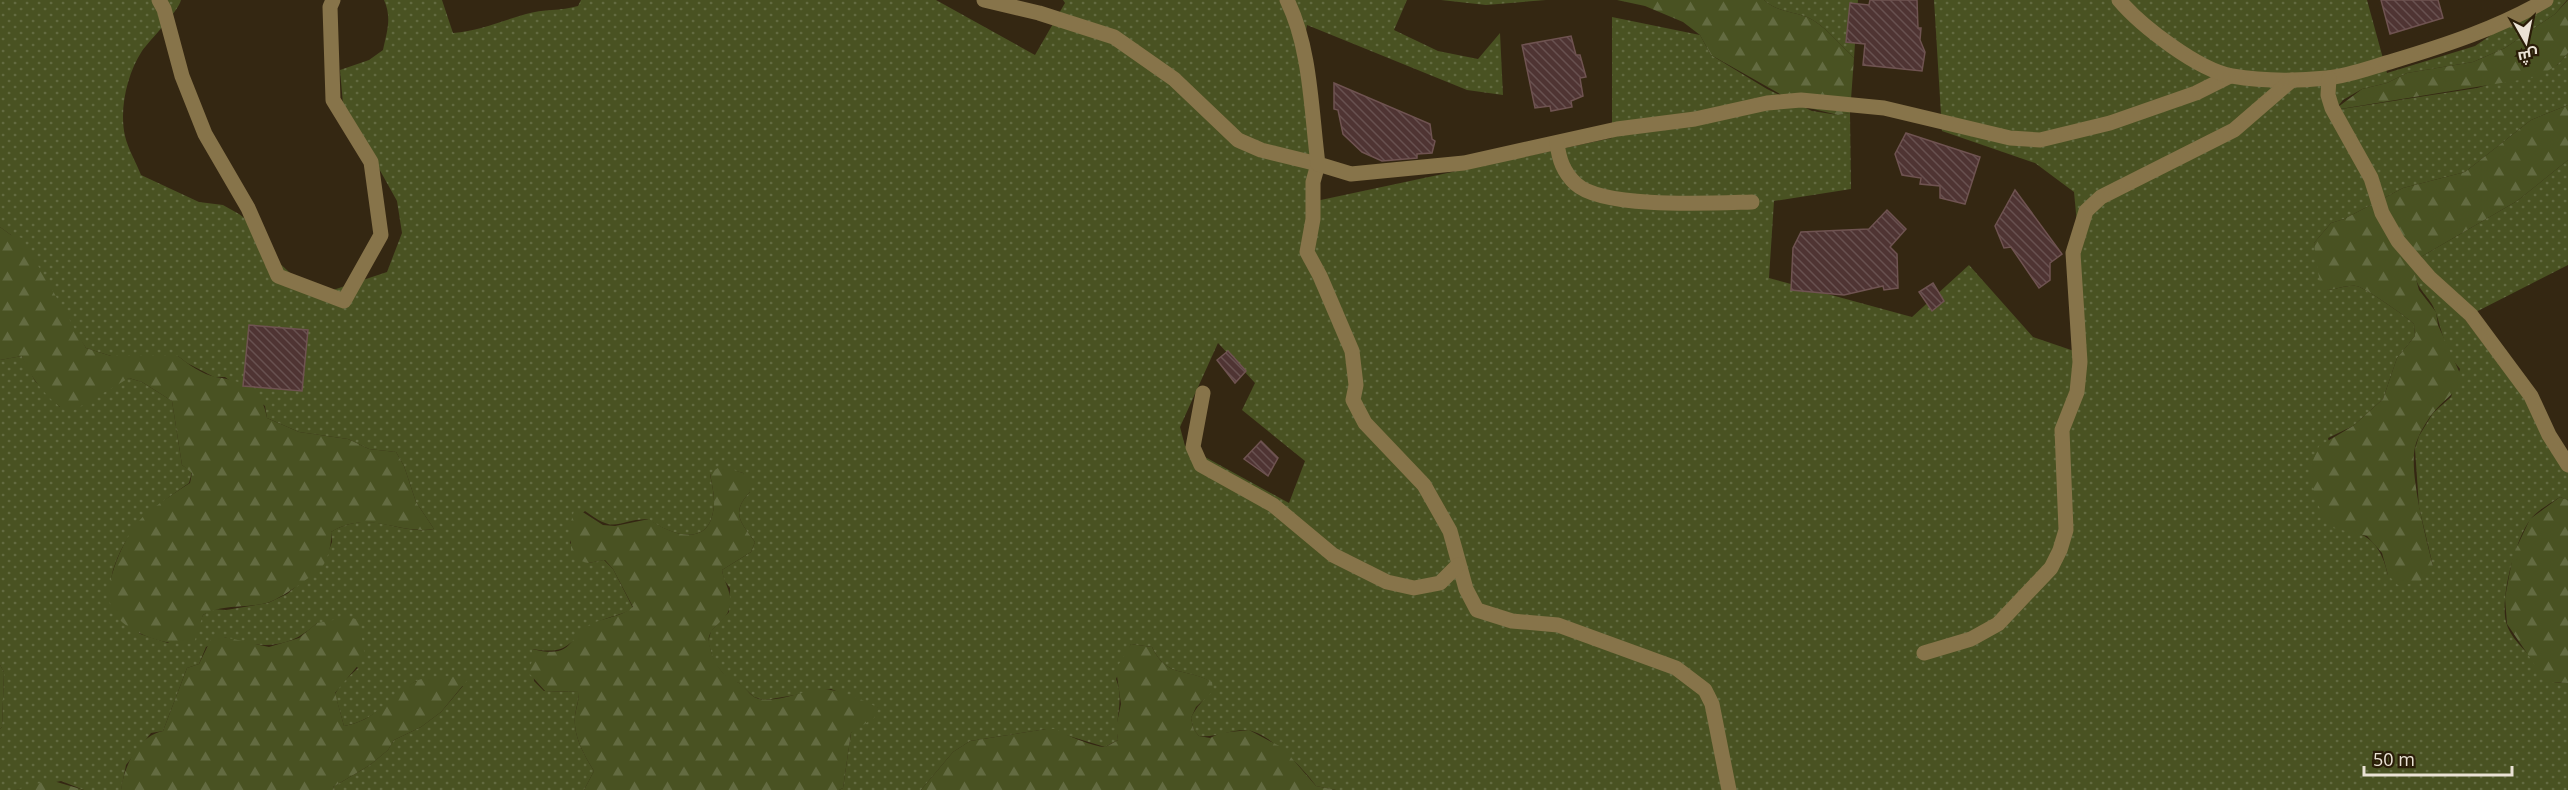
<svg xmlns="http://www.w3.org/2000/svg" width="2568" height="790" font-family="'Open Sans',Cairo,sans-serif">
<defs>
<pattern id="grass-dots" width="8" height="8" patternUnits="userSpaceOnUse" patternTransform="scale(1.5)"><rect width="8" height="8" fill="#495222"/><path d="M2 2h.1M6 6h.1" fill="none" stroke="#636b41" stroke-width="1.8" stroke-linecap="round"/></pattern>
<pattern id="forest-firs" width="22" height="20" patternUnits="userSpaceOnUse" patternTransform="scale(1.5)"><rect width="22" height="20" fill="#495222"/><path d="M5 1l3.5 6h-7zM16 11l3.5 6h-7z" fill="#636b41"/></pattern>
<pattern id="building-back-hatch" width="6" height="6" patternUnits="userSpaceOnUse" patternTransform="scale(1.5)"><rect width="6" height="6" fill="#4f3433"/><path d="M-1 5l2 2M0 0l6 6M5-1l2 2" fill="none" stroke="#685150"/></pattern>
</defs>
<rect width="100%" height="100%" fill="#342712"/>
<g fill="url(#grass-dots)" fill-rule="evenodd">
<path d="M0 0H181C178 12 150 40 142 51 127 74 119 109 125 136 128 149 136 162 141 175L199 202 223 205 239 214 251 223 275 259 315 296 387 272 402 233 397 201 343 104 340 70 369 60 383 50C387 31 392 18 384 0H442L453 33C479 31 501 21 526 14 543 9 561 11 578 6L581 0H936L1035 55 1065 3 1063 0H1407L1394 30 1438 51 1478 59 1500 33 1503 95 1467 90 1307 25 1303 48 1316 201 1612 138V17L1700 35 1711 55 1767 89 1812 111 1838 115 1850 113 1851 189 1774 201 1769 278 1912 317 1969 265 2033 337 2074 351 2079 245 2074 192 2035 163 1942 131 1934 0H2367L2387 73 2475 46 2540 2 2539 0H2567L2555 14 2505 48 2473 62 2407 73 2387 83 2362 89 2343 100 2335 110 2477 88 2557 65 2568 53V105L2531 120 2465 172 2403 188 2344 219 2331 223 2314 243 2328 290C2337 289 2348 285 2356 286 2363 286 2407 317 2414 324L2415 336 2397 358 2383 399 2353 426 2328 438 2353 531C2376 539 2382 552 2388 575L2433 566 2419 507 2415 449 2419 436 2433 413 2451 397 2460 369C2446 354 2442 332 2436 313 2430 295 2417 293 2413 268L2419 258 2517 201 2568 160V265L2464 318 2568 456V500L2560 497C2551 503 2536 511 2530 520 2515 540 2500 598 2506 622 2510 638 2524 648 2533 660 2543 677 2546 684 2568 683V790H1336L1316 786C1304 769 1267 730 1245 730 1229 730 1215 738 1199 736L1194 730 1191 718C1199 701 1206 703 1211 682 1186 667 1167 679 1152 647L1131 644 1116 679C1125 701 1114 718 1118 740L1105 747 1046 729 970 741 953 752 921 790H839L843 788 851 733 878 708 831 689 765 700 754 697 739 683 729 680 715 664 708 642 711 631 729 612 730 588 724 580 722 570 751 552 755 542C741 523 730 513 750 492L743 473 732 470 710 474C712 486 716 499 713 512 707 548 669 534 648 519 615 520 617 535 585 511L571 522 573 534 570 543 588 563 604 560 613 569 633 608C621 616 609 616 598 622 566 639 574 656 532 649L534 681 544 691 579 692C579 701 576 707 575 716 573 736 584 755 594 771L584 790H335L333 787 370 765 388 750 394 740 421 727 441 712 463 686 416 681C392 697 375 721 344 726L335 694 341 684 358 668 317 623C289 650 259 649 224 637L206 647 199 664 187 668 163 731 151 733 126 765 121 790H84L61 781 16 790H0V729L2 727 4 672 0 665V360L22 356 35 381 60 407 129 378 142 382 172 401 182 465 192 472 189 483C154 507 126 528 113 570 111 577 111 586 110 594L140 634 168 643 198 626 203 615 212 609 226 610 268 603 287 594 324 563 332 542 331 532C371 508 397 536 434 529L416 502 404 466 396 452 369 449 348 439 299 432 267 418 265 406 225 377H214L187 363 178 356H111L86 348 11 235 0 227ZM1218 343 1255 383 1242 410 1305 461 1289 503 1185 446 1180 427Z"/>
<polygon points="1441,0 1546,0 1486,5"/>
<path d="M1764 0H1858L1854 58C1840 45 1825 25 1807 17 1791 11 1778 12 1764 0Z"/>
</g>
<g fill="url(#forest-firs)">
<path d="M1617 0H1764C1778 12 1791 11 1807 17 1825 25 1840 45 1854 58L1850 113 1838 115 1801 106 1711 55 1700 35 1683 22 1645 6Z"/>
<polygon points="2568,0 2568,53 2557,65 2538,77 2334,110 2362,89 2387,83 2407,73 2473,62 2505,48 2555,14"/>
<path d="M2568 105V160L2517 201 2419 258 2413 268 2419 290 2436 312 2438 325 2463 380C2455 394 2442 401 2432 414 2425 424 2418 435 2415 447 2409 473 2426 539 2433 566L2419 583 2398 585 2388 575 2382 553 2367 536 2333 528 2325 522 2315 496 2309 470 2319 446 2353 426 2383 399 2397 358 2415 336 2414 324C2407 317 2363 286 2356 286 2347 285 2337 289 2328 290L2320 284 2314 243 2331 223 2344 219 2403 188 2465 172 2531 120Z"/>
<path d="M0 227 11 235 22 238 86 348 111 356H178C188 364 203 375 216 377 242 381 262 388 267 418L299 432 348 439 369 449 396 452 404 466 416 502 434 529C397 535 369 509 331 532 332 542 329 555 324 564 318 573 277 601 267 603 247 608 219 604 203 615L194 643C173 646 151 640 132 629 122 623 116 618 111 606 102 584 127 530 145 515 158 504 174 493 190 483L192 473 182 465 172 401 142 382 129 378 69 413C49 401 30 378 22 356L0 360Z"/>
<path d="M721 466 743 473 749 482 750 492C730 513 741 523 755 542L751 552 722 570C724 584 734 594 729 609 726 622 706 628 709 643 713 661 720 675 737 682 744 685 748 693 754 697 773 707 809 686 831 690 847 692 864 701 879 708L874 718 851 733 843 788 839 790H584L594 771C584 755 573 736 575 716 576 708 579 701 579 692L545 691 528 672 532 661V649C577 660 565 636 593 623 607 617 620 617 633 607L613 569 605 560 588 563 571 558V522L575 507 603 525 615 526 649 519C669 534 707 548 713 512 716 499 712 486 710 473Z"/>
<polygon points="2560,497 2568,500 2568,683 2544,682 2533,662 2507,624 2505,598 2513,555 2530,519"/>
<path d="M349 617 359 620 365 657 335 693 344 726C376 721 388 697 414 682 429 674 453 676 469 678L441 712 421 727 394 740 388 750 370 765 333 787 335 790H121C124 766 138 736 163 731L187 668 199 664 212 637H224L269 647 299 638 317 623Z"/>
<path d="M1131 644 1152 647C1167 679 1186 667 1212 682L1213 691 1196 707 1191 718 1194 730 1199 736 1210 738 1220 733 1249 730 1283 748 1316 786 1336 790H921L953 752 970 741 1046 729H1057C1063 735 1096 747 1104 747 1108 746 1113 743 1118 740L1116 727 1121 704 1116 669Z"/>
<polygon points="0,665 4,672 2,727 0,729"/>
<polygon points="50,780 84,790 16,790"/>
</g>
<g fill="url(#building-back-hatch)" stroke="#6f5351" stroke-width="1.5">
<polygon points="1870,0 1917,0 1918,28 1921,28 1920,40 1925,52 1922,71 1863,65 1865,44 1846,42 1850,3 1869,5"/>
<polygon points="2381,0 2438,0 2443,18 2390,34"/>
<polygon points="1571,36 1576,55 1580,55 1586,77 1580,78 1583,96 1571,101 1572,107 1551,111 1550,106 1535,108 1522,45"/>
<polygon points="1334,83 1430,124 1432,139 1435,141 1432,153 1417,154 1417,158 1382,161 1362,152 1343,134 1338,110 1334,109"/>
<polygon points="1906,133 1980,157 1965,204 1940,198 1940,186 1920,184 1921,178 1902,175 1895,154"/>
<polygon points="2015,190 2062,254 2050,263 2050,280 2039,288 2011,247 2004,248 1995,226"/>
<polygon points="1887,210 1906,229 1890,247 1897,254 1898,288 1884,290 1883,286 1844,295 1791,290 1793,248 1801,232 1869,229"/>
<polygon points="1933,283 1944,301 1932,311 1919,292"/>
<polygon points="249,325 308,330 302,391 243,386"/>
<polygon points="1228,351 1246,371 1235,383 1217,360"/>
<polygon points="1261,441 1278,458 1268,476 1244,459"/>
</g>
<g fill="none" stroke-linecap="round" stroke-linejoin="round">
<g stroke="#87744a" stroke-width="15">
<polyline points="159,0 164,9 182,76 205,134 248,208 278,276 344,301 381,235 371,162 333,100 330,7 333,0"/>
<polyline points="984,0 1039,13 1114,37 1174,79 1238,140 1261,150 1318,164 1313,182 1313,219 1307,252 1320,276 1352,351 1356,385 1353,400 1365,423 1424,485 1450,531 1466,589 1477,610 1512,621 1558,625 1676,668 1705,690 1712,704 1729,790"/>
<path d="M1287 0C1311 49 1311 110 1318 164L1351 174 1464 163 1617 129 1695 119 1767 103 1801 100 1884 108 2010 138 2040 140 2110 123 2196 93 2230 76"/>
<path d="M2119 0C2141 26 2198 70 2232 76 2261 81 2297 81 2327 78 2349 76 2372 67 2393 61 2446 45 2498 28 2546 0"/>
<polyline points="2329,78 2328,95 2332,108 2371,178 2382,213 2398,241 2429,277 2471,315 2531,396 2549,435 2568,465"/>
<path d="M1557 143C1559 159 1563 172 1576 184 1603 209 1713 203 1752 202"/>
<polyline points="1203,393 1193,447 1201,465 1273,505 1333,555 1387,582 1414,588 1440,583 1458,565"/>
<polyline points="1924,653 1971,639 1998,624 2051,568 2060,550 2066,530 2062,430 2077,392 2080,362 2073,253 2086,211 2101,197 2234,130 2292,80"/>
</g>
</g>
<g transform="translate(2526 42) rotate(171)" stroke="#2a1d08" stroke-width="4.5" paint-order="stroke">
<path d="M0-4.5L10 22L0 15L-10 22Z" fill="#eae2d5"/>
<text y="-9" font-size="16" font-weight="bold" text-anchor="middle" fill="#eae2d5">ش</text>
</g>
<path d="M2364 766v9h148v-9" fill="none" stroke="#eae2d5" stroke-width="3"/>
<text x="2373" y="766" font-size="18" fill="#eae2d5" stroke="#2a1d08" stroke-width="4.5" paint-order="stroke">50 m</text>
</svg>
